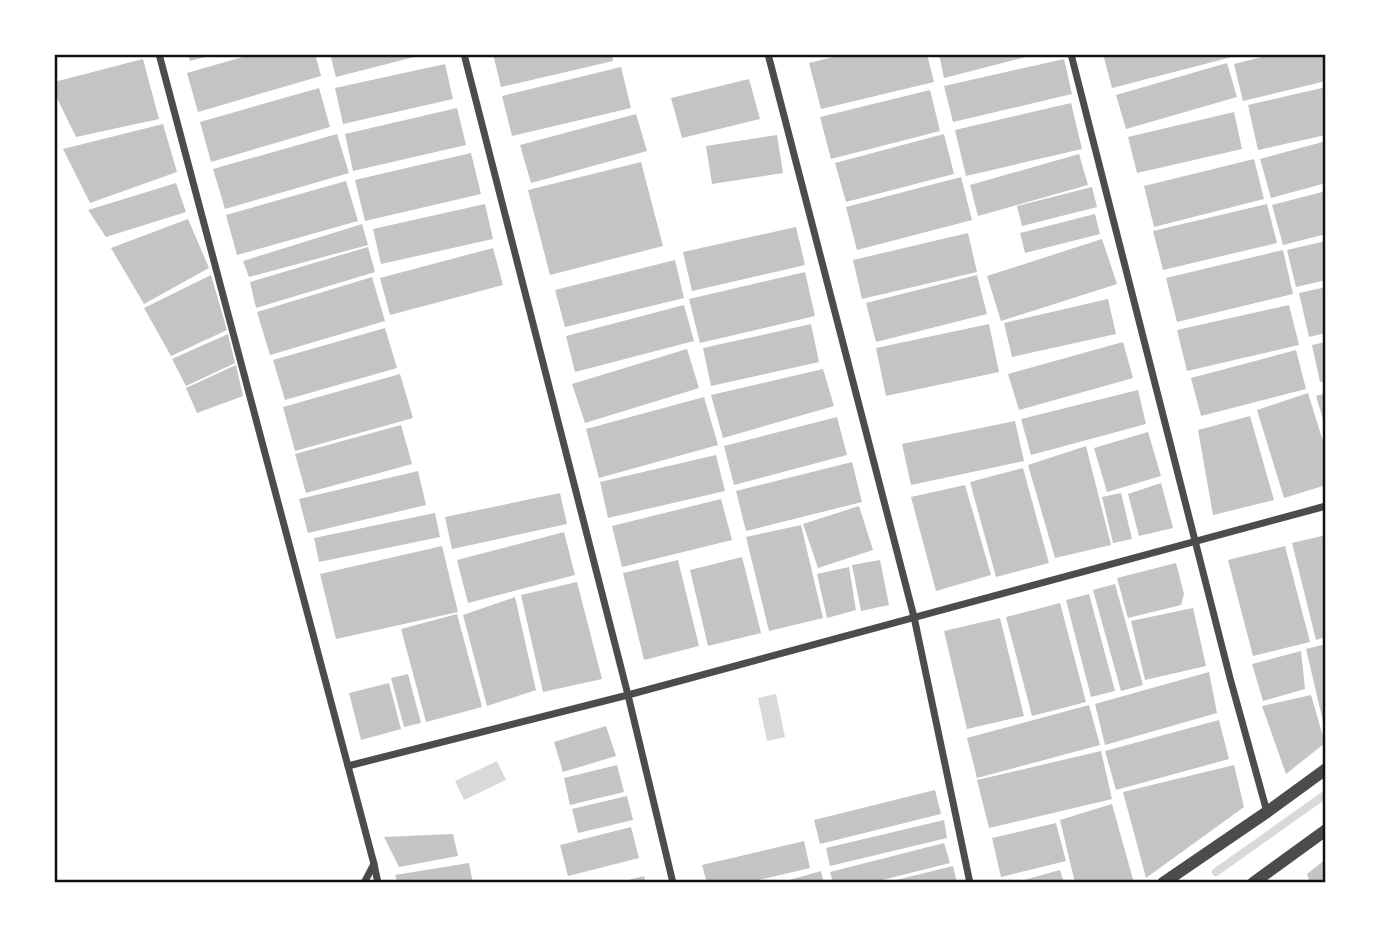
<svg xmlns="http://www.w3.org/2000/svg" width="1380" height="937" font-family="'Fira Sans Condensed',sans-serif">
<rect width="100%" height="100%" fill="#fff"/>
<g fill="#d9d9d9">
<polygon points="776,694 785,737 767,741 758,698"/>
<polygon points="497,761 506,780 464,800 455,781"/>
</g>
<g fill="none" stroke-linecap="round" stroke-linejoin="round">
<polyline stroke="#d9d9d9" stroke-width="8" points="1216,872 1326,794"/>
</g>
<g fill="#c4c4c4">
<polygon points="188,54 213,54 213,55 190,61"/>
<polygon points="253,54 315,54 321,76 198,112 187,73"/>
<polygon points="330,54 422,54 422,55 336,77"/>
<polygon points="493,54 612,54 613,61 501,87"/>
<polygon points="845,54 927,54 934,82 821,109 809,63"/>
<polygon points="939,54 1034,54 1034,55 944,78"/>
<polygon points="1103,54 1231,54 1232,57 1112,88"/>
<polygon points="1274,54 1326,54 1326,81 1243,101 1234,64"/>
<polygon points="143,59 159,119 76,137 54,92 54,82"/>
<polygon points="1064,59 1072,94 953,122 944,86"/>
<polygon points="1227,63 1237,97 1126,129 1116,95"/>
<polygon points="445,64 453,99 343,124 335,88"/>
<polygon points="621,67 631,108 512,136 502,96"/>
<polygon points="749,79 760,119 682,138 671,98"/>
<polygon points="1326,87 1326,135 1258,150 1248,105"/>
<polygon points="319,88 330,127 211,162 200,122"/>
<polygon points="930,90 940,131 831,159 820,117"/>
<polygon points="1071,103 1082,149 966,176 955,130"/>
<polygon points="457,108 466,145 353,171 345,134"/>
<polygon points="1234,112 1242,149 1137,173 1128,137"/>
<polygon points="636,114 647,151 531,183 520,145"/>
<polygon points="163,124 177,172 90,203 63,149"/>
<polygon points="337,134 349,173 225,209 213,169"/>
<polygon points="944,134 954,174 846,202 835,163"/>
<polygon points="777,135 783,173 712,184 706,146"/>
<polygon points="1326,141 1326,183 1271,198 1260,159"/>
<polygon points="471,153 481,194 365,221 355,180"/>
<polygon points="1079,154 1088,185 978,216 970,185"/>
<polygon points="1254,159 1264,199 1154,227 1144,186"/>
<polygon points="641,162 663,246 550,275 528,190"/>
<polygon points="961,177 972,220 857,250 846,207"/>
<polygon points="346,181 358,221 237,255 226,215"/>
<polygon points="176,183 186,212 106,237 88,210"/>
<polygon points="1092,187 1097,207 1022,226 1017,206"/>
<polygon points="1326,191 1326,234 1283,245 1272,205"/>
<polygon points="485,204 493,239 381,264 373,229"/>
<polygon points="1267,204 1277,243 1163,270 1153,231"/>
<polygon points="1095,214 1100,234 1025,253 1020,233"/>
<polygon points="188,219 209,268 144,304 111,248"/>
<polygon points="362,224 368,245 249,277 243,261"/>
<polygon points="796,227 805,265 692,291 683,252"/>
<polygon points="968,233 977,272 862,299 853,260"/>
<polygon points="1102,239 1117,284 1001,321 987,276"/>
<polygon points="1326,241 1326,280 1296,287 1287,250"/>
<polygon points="368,247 375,272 256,308 250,282"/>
<polygon points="493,248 503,285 390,315 380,278"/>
<polygon points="1283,250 1293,294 1177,322 1166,278"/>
<polygon points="675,260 684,298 565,327 555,290"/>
<polygon points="805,272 815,316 700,343 689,299"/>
<polygon points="211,275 227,330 171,356 144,308"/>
<polygon points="977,275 987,314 876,342 866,303"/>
<polygon points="372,277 385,321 270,355 257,312"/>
<polygon points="1326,287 1326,333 1309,337 1299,293"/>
<polygon points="1108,299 1116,334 1012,357 1004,323"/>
<polygon points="684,305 694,341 575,372 566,336"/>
<polygon points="1289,305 1299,345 1187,371 1177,330"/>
<polygon points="811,324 819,362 711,386 703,348"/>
<polygon points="989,324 999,372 886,396 876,348"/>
<polygon points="385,328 397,368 285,400 273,360"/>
<polygon points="228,334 235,363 186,386 172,359"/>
<polygon points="1123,342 1133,378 1019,410 1008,374"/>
<polygon points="1326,342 1326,381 1320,382 1312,345"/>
<polygon points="687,349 699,388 585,423 572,384"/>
<polygon points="1296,350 1306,389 1201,416 1191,378"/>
<polygon points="236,365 243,396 197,413 186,388"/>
<polygon points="823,369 834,406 723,438 711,395"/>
<polygon points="400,374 413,418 295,451 283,407"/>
<polygon points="1138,390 1146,424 1031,455 1021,419"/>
<polygon points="1308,393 1326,451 1326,485 1284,498 1257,410"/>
<polygon points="1326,393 1326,426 1325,426 1316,396"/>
<polygon points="704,397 718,445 599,478 586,429"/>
<polygon points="1250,416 1274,500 1213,515 1198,430"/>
<polygon points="837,417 847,455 734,485 724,446"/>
<polygon points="1015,421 1024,461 911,485 902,444"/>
<polygon points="401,425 412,464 306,493 295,454"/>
<polygon points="1148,432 1161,476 1107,492 1094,448"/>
<polygon points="1086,446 1111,545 1055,558 1028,465"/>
<polygon points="716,455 725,491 608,518 600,482"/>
<polygon points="852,462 862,502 746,531 736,491"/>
<polygon points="1023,468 1049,563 996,577 970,482"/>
<polygon points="418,471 426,505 308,533 299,499"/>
<polygon points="1161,483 1173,528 1139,536 1128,494"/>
<polygon points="965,485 991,575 936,591 911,497"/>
<polygon points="560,493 567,524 452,549 445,517"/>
<polygon points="1121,493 1132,539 1113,543 1102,497"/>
<polygon points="721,499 732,540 622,567 612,526"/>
<polygon points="859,506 873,550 818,568 803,524"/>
<polygon points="435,513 440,537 319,562 314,538"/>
<polygon points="801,525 823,618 769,631 746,537"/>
<polygon points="564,532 575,575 468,603 457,560"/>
<polygon points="1326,535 1326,637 1316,640 1292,543"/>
<polygon points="442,546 458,612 336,639 320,574"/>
<polygon points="1285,546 1310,642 1253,656 1228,560"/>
<polygon points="742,557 761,633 708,646 690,570"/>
<polygon points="678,560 699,646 644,660 623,573"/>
<polygon points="880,560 889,605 861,611 852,565"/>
<polygon points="1176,563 1184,594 1181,605 1128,618 1117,578"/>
<polygon points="849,567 856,610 827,618 817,574"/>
<polygon points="577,582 602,679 543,692 521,595"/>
<polygon points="1115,584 1143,685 1121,691 1093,590"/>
<polygon points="1089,594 1115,691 1091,697 1066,600"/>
<polygon points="515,597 536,690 487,706 463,615"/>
<polygon points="1060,603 1086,702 1032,716 1006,617"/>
<polygon points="1193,608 1206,666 1145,680 1131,621"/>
<polygon points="457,614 482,707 426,722 401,629"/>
<polygon points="1000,618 1024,716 967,729 944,631"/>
<polygon points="1326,644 1326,730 1325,730 1306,649"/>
<polygon points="1301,651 1305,689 1263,701 1252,664"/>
<polygon points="1209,672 1217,713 1105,745 1095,704"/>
<polygon points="408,674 421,723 404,727 391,678"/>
<polygon points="389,683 401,729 361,740 349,693"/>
<polygon points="1311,695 1325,743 1286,774 1262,706"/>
<polygon points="1089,705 1100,745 977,778 967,738"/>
<polygon points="1219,720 1229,759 1116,790 1105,751"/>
<polygon points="606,726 616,756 563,772 554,742"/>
<polygon points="1101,751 1112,799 989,828 977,780"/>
<polygon points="617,765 624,792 570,805 564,778"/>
<polygon points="1234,765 1244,807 1146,878 1123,792"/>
<polygon points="935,790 941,814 820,844 814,820"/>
<polygon points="627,796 633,820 578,833 572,809"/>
<polygon points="1112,804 1134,883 1075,883 1060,820"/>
<polygon points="944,820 947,838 830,866 826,848"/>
<polygon points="1056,823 1066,861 1001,877 992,838"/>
<polygon points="631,827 639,858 568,876 560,845"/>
<polygon points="453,834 458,856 399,867 384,837"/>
<polygon points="804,841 810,868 746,883 707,883 702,865"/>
<polygon points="944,843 950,863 870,883 833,883 830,872"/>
<polygon points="1326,859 1326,883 1310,883 1307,874"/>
<polygon points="469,863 473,883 398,883 395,875"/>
<polygon points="953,866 957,883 888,883 888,882"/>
<polygon points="1060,870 1064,883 1017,883 1017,882"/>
<polygon points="821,871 824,883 782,883 782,882"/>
<polygon points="644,876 646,883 621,883 621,882"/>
</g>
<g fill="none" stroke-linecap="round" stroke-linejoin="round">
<g stroke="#4c4c4c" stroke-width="7">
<polyline points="159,54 374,864 364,883"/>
<polyline points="464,54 628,695 673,883"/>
<polyline points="768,54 914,617 970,883"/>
<polyline points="1071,54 1230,678 1267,812"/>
<polyline points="348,766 628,695 1326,506"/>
<polyline points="374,864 378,883"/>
</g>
<g stroke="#4c4c4c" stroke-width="12">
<polyline points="1163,883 1267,812 1326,769"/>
<polyline points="1253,883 1326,830"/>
</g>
</g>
<rect width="1380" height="937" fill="none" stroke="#ffffff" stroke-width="112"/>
<rect x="56" y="56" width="1268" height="825" fill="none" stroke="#111" stroke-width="2.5"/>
</svg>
